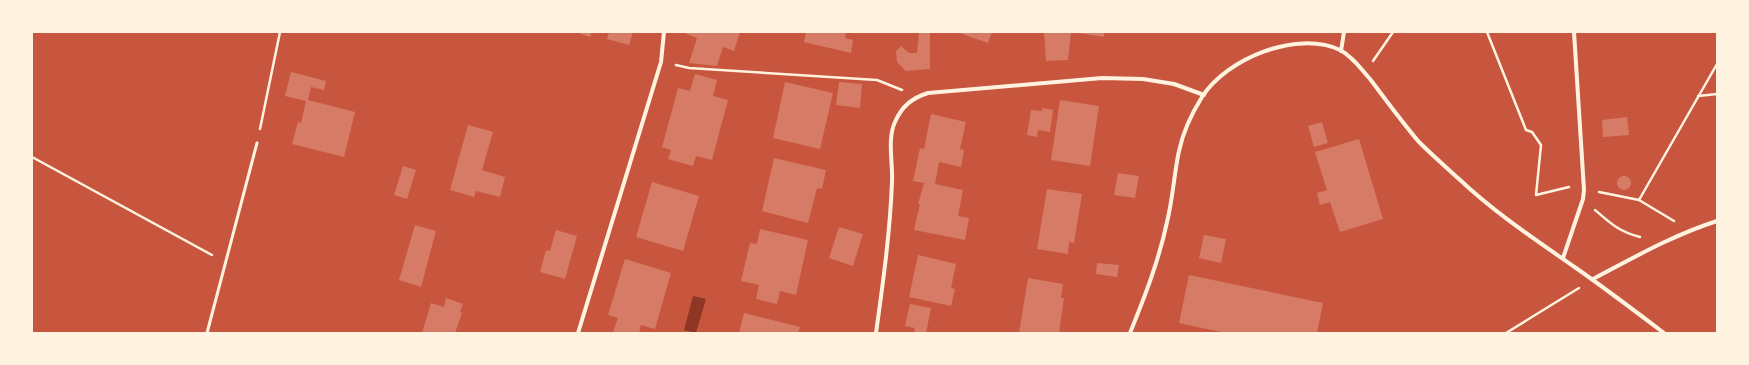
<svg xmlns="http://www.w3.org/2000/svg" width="1749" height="365" font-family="'Asap Condensed',sans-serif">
<rect width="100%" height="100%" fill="#c8553d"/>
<polygon fill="#8f3625" points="693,296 706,299 696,333 684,330"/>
<g fill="#d67c66">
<polygon points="576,32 592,32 590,37"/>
<polygon points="609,32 633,32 629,45 607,39"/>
<polygon points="682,32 740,32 734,51 723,47 717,66 689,63 697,38"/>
<polygon points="806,32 846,32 845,38 853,40 851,53 804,42"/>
<polygon points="919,32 930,32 930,69 906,71 897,62 896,51 901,46 909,53 917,53"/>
<polygon points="957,32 992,32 988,43"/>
<polygon points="1044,32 1071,32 1068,60 1046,61"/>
<polygon points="1072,32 1104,32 1104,37"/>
<polygon points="291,72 326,81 324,90 311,87 308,100 355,112 344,157 292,144 298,122 301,123 306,101 285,96"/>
<polygon points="695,74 717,80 713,96 728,100 712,160 696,156 693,166 668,159 671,150 662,147 678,88 690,91"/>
<polygon points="785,82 833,93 820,149 773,138"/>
<polygon points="839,82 862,84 860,108 836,105"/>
<polygon points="1060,100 1099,106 1090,166 1051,160"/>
<polygon points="1042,108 1053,110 1050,132 1038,130 1037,137 1027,135 1031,110 1042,111"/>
<polygon points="931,114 966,122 960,149 964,150 961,167 939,162 935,184 963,190 958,216 969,218 965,240 914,230 920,204 918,204 924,183 913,181 920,148 924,149"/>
<polygon points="1627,117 1629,135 1603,137 1602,120"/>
<polygon points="1322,122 1328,143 1314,147 1308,126"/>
<polygon points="468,125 493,132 482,170 505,177 500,197 476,191 474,197 450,190"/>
<polygon points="1359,139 1383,219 1340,232 1330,202 1320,205 1317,193 1327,190 1315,152"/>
<polygon points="774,158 826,170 822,189 817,188 808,223 762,211"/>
<polygon points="403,166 416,170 407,199 394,195"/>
<polygon points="1118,173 1139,176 1135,198 1114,195"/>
<circle cx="1624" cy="183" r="7"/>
<polygon points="652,182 699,196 683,251 636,237"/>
<polygon points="1047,189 1082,194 1074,243 1069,242 1068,254 1037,249"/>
<polygon points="415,225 436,231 421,287 399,280"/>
<polygon points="839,227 863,234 853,266 829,258"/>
<polygon points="760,229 808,240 796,295 780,291 777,304 756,299 759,285 741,281 750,243 757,244"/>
<polygon points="556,230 577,236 565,279 540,272 546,250 550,251"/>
<polygon points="1204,235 1226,239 1221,263 1199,258"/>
<polygon points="918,255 956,264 951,288 955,289 951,306 909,297"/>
<polygon points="625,259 671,273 655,329 641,325 639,333 613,332 618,318 608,315"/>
<polygon points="1097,263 1119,265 1117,277 1096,274"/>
<polygon points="1189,275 1323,303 1317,333 1226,333 1179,323"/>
<polygon points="1028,278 1063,284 1061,298 1064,298 1059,333 1019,333"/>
<polygon points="446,298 463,304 460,312 462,313 455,333 422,333 431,303 444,307"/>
<polygon points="910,304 931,308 926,333 914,333 915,328 905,326"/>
<polygon points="744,313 800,327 798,333 739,333"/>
</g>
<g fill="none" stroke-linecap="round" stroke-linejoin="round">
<g stroke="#fff3e0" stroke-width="2.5">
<polyline points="1487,32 1526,130 1532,132 1541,145 1536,195 1569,187"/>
<polyline points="1373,61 1393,32"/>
<polyline points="676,65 689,68 877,80 902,90"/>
<polyline points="1698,96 1717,94"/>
<polyline points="260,129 280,32"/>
<polyline points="32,157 212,255"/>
<polyline points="1599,192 1639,200 1674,221"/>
<polyline points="1639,200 1717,64"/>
<path d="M1595 210C1611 224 1620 232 1640 237"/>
<polyline points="1506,333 1579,288"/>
</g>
<polyline stroke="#fff3e0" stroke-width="3" points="207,333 257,143"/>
<g stroke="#fff3e0" stroke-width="4">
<polyline points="1341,51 1344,32"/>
<polyline points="1563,258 1583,199 1584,190 1574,32"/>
<path d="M1593 279C1633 258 1673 235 1717 221"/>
<polyline points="578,333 661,62 664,32"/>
<path d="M876 333C883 283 890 233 892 182 893 163 887 139 895 122 902 106 912 98 928 93L1102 78 1143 79 1174 84 1204 95"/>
<path d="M1130 333C1145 296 1159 260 1167 222 1173 198 1174 174 1179 151 1183 132 1192 113 1202 97 1227 58 1297 30 1340 50 1352 56 1361 69 1370 79 1386 100 1402 122 1419 142 1432 155 1446 167 1459 179 1495 213 1536 240 1576 268 1606 289 1635 311 1664 333"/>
</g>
</g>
<rect width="1749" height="365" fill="none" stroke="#fff3e0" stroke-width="66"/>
</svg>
